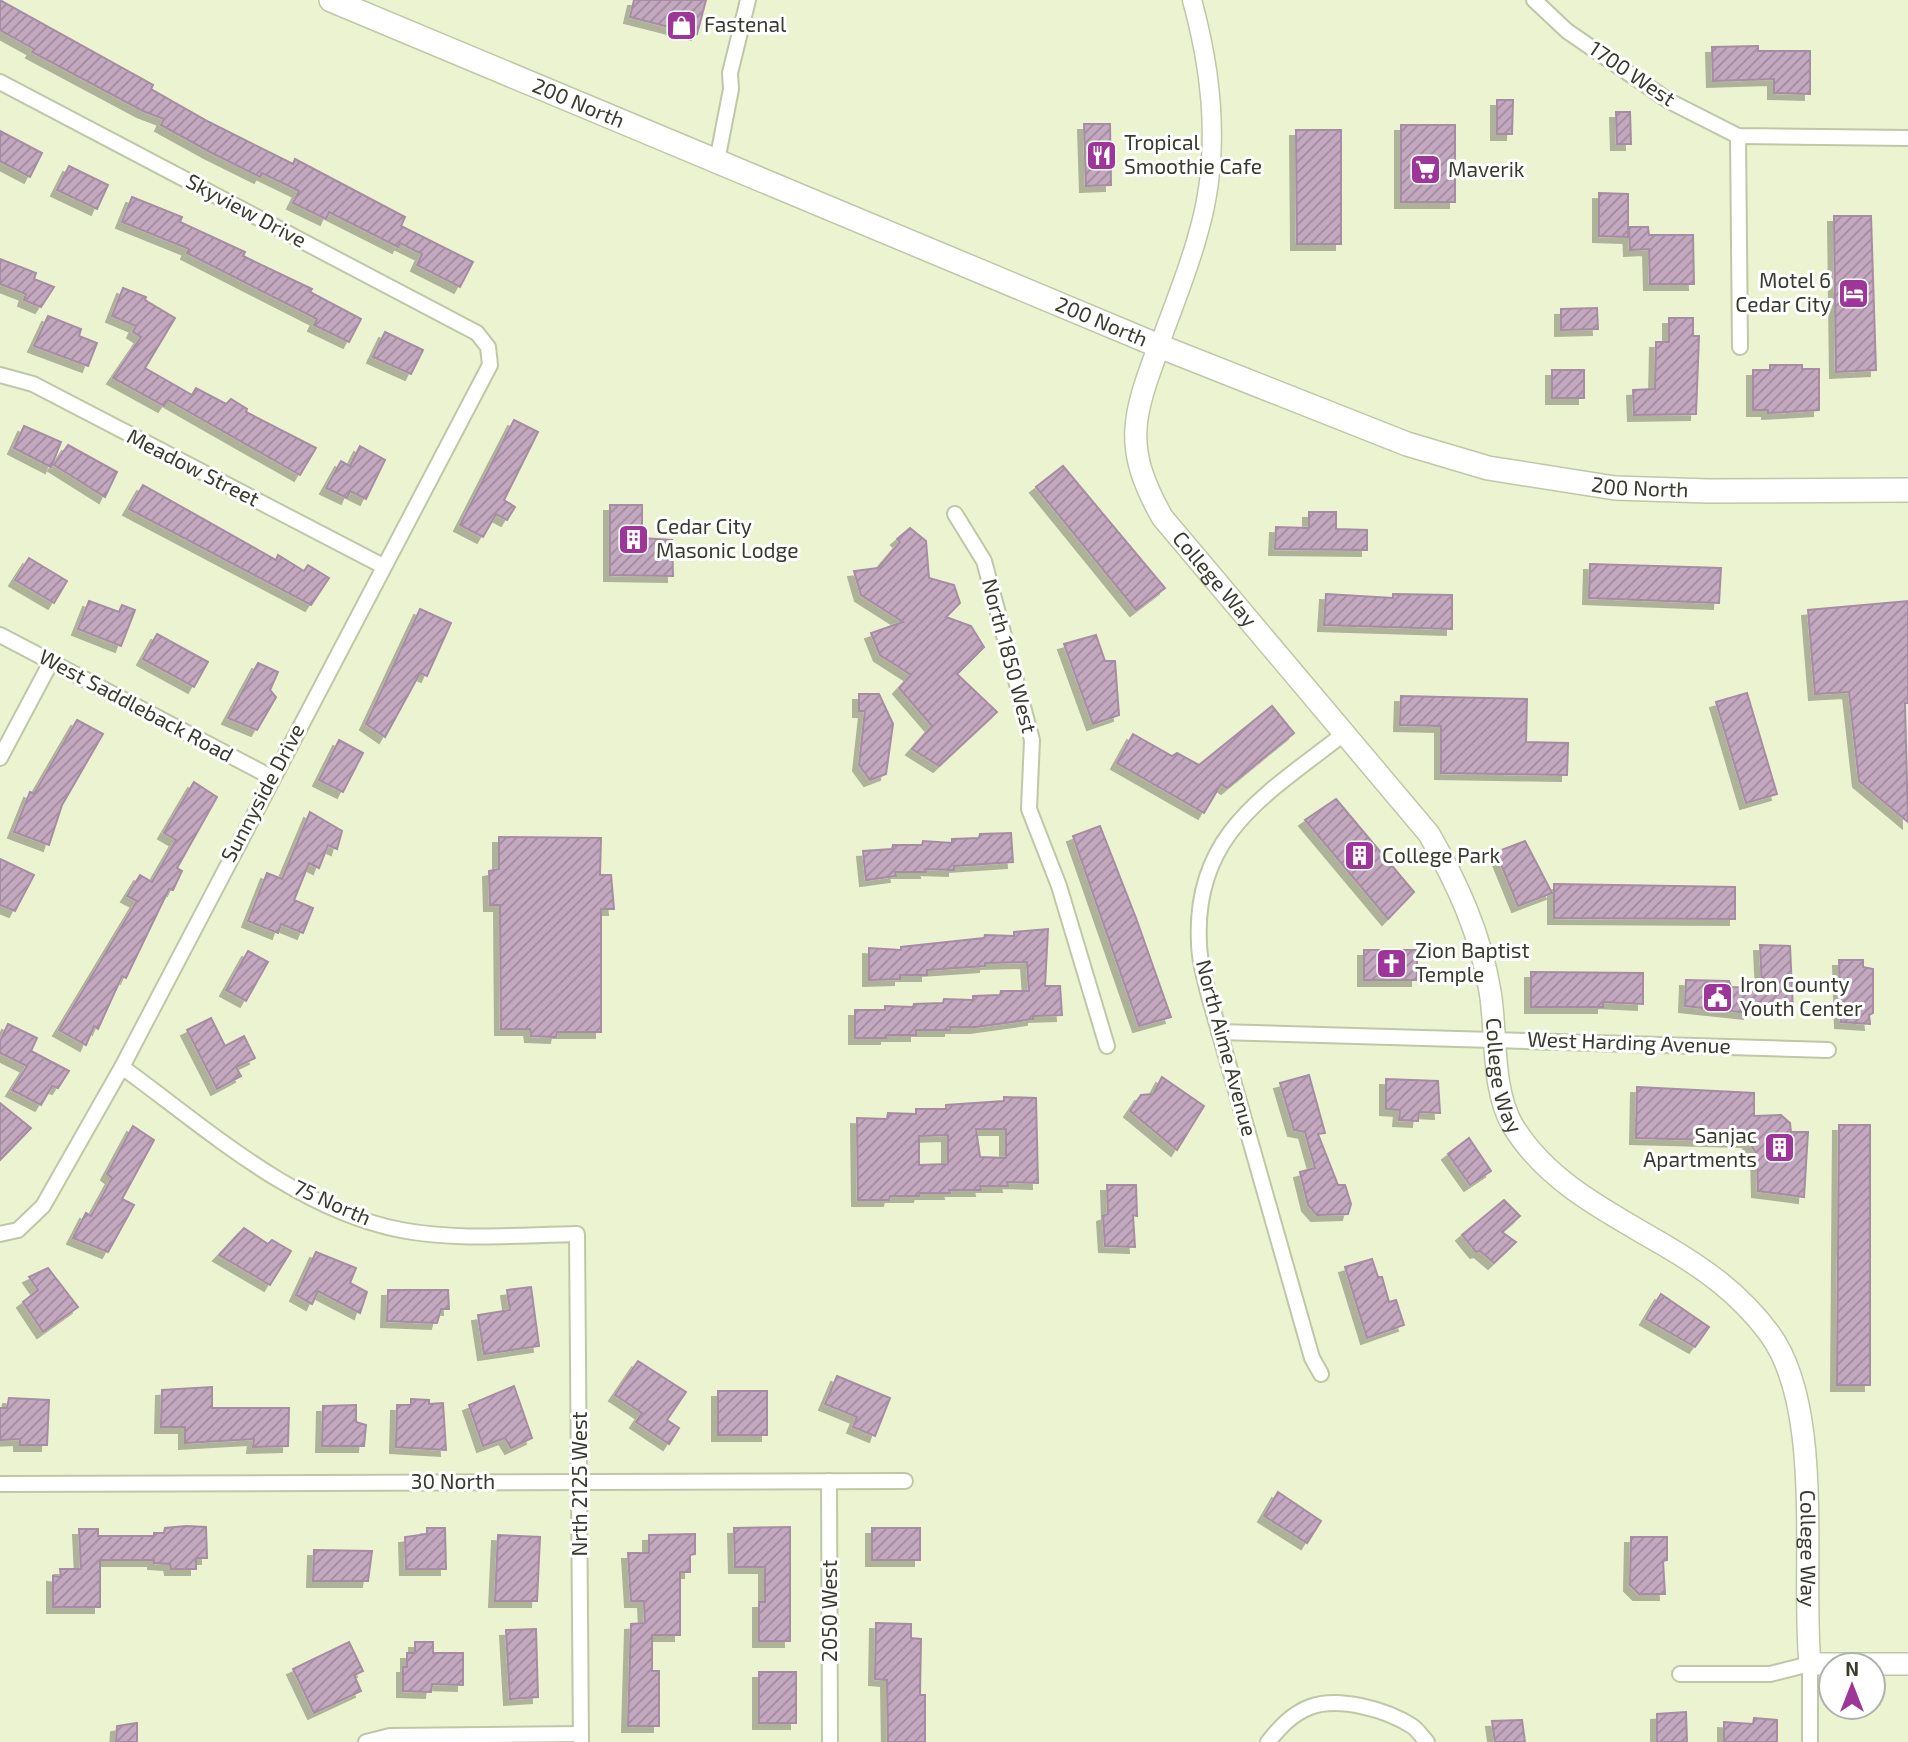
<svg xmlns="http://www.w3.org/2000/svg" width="1908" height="1742" font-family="'Exo 2',sans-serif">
<defs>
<pattern id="building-hatch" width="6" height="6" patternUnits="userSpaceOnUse" patternTransform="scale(1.75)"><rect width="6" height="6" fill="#c3a8c0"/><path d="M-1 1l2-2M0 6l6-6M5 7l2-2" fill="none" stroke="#9f8a9c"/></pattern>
<filter id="shadow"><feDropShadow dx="-6" dy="6" stdDeviation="0" flood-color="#0004"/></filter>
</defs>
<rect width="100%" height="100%" fill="#ecf3d1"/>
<g fill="url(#building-hatch)" stroke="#a78da4" stroke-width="2" fill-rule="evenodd" filter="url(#shadow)">
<polygon points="0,0 153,85 151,89 209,122 293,164 295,159 405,217 401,226 473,262 460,287 417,265 422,254 400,243 398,247 329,212 326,219 293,203 299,191 262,173 260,177 210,152 161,125 164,119 143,111 32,52 34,49 0,30"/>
<polygon points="634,0 706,0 697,34 630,17"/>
<polygon points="1758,46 1758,51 1810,51 1810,94 1774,93 1774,79 1713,81 1712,47"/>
<polygon points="1497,100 1513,100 1512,134 1497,134"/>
<polygon points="1616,112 1630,112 1631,144 1617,144"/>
<polygon points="1084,124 1110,124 1111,185 1086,186"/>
<rect x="1401" y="125" width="54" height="77"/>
<polygon points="1296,130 1341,130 1341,244 1297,244"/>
<polygon points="0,131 42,153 30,177 0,161"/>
<polygon points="69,166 108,185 97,209 57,190"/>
<polygon points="1599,193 1628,194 1628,237 1599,236"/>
<polygon points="132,197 182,217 180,222 245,252 243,256 312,289 310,292 361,319 349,342 314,325 317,319 187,253 189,249 122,222"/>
<polygon points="1834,216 1871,216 1876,370 1836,372"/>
<polygon points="1629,227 1648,227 1649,235 1693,235 1694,284 1650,284 1649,249 1630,250"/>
<polygon points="0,259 36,273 34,279 54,287 41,307 24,300 26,294 0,284"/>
<polygon points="123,288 146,297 145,300 175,318 145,368 192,395 196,388 226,404 231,399 247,409 246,412 316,448 300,475 168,400 164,406 113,378 141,337 133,332 136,326 112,316"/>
<polygon points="1597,308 1598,329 1561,330 1561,309"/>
<polygon points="48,316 81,329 79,336 97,343 88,366 34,346"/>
<polygon points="1669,318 1693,318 1693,336 1699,336 1696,414 1634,415 1633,390 1655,389 1656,342 1669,342"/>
<polygon points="385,332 423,350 411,374 373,357"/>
<polygon points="1770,365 1802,365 1802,369 1819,369 1819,410 1768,413 1768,410 1753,410 1753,370 1770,370"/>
<rect x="1552" y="370" width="32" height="28"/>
<polygon points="514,420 538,432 504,500 515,507 507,520 496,514 483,537 460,525"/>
<polygon points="24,426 61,442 51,467 14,448"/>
<polygon points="68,445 117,472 105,497 54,465"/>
<polygon points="360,446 385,460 366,499 350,491 347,498 326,488 341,461 350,466"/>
<polygon points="1063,466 1165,588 1136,610 1036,487"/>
<polygon points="143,485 276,560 278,555 304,571 308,565 329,578 311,605 129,509"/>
<polygon points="610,505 642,505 642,538 672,540 673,576 610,575"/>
<polygon points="1309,512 1336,512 1336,529 1367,530 1367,550 1275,549 1276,527 1309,528"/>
<polygon points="910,528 926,541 929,578 954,585 960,603 946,617 971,626 984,647 957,674 997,712 939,766 912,749 932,726 899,688 911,675 880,655 871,633 903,622 861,595 854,571 878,568 900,542 897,539"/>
<polygon points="29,558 67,581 54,603 15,580"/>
<polygon points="1590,564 1721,568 1719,603 1589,598"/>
<polygon points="1326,594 1393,598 1393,594 1452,595 1452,629 1324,625"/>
<polygon points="89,601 119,612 122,605 135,610 121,646 78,629"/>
<polygon points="1908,601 1908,703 1905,703 1908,822 1859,781 1849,692 1815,694 1808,610"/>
<polygon points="420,609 451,623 427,676 420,673 385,737 366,724"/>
<polygon points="157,634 208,662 194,687 143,659"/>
<polygon points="1096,635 1105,661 1115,661 1119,715 1093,724 1064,644"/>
<polygon points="258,663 278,672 270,690 276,697 257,730 228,718"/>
<polygon points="1747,693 1777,794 1746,803 1716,702"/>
<polygon points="859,694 879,694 893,724 886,774 870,780 859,765 865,711 859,711"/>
<polygon points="1401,696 1527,699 1526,742 1568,743 1567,775 1441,773 1441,726 1400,725"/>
<polygon points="1272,706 1294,733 1227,788 1221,784 1204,813 1117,763 1133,734 1172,756 1177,753 1199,765"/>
<polygon points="77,720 103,734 62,805 49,845 14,832 30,792 34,794"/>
<polygon points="339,740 363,753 343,792 319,780"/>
<polygon points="194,782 217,797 177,868 182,871 173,890 169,889 126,978 122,976 98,1029 94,1026 86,1045 59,1030 137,901 127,896 140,875 152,882 176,840 164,833"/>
<polygon points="1336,799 1414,892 1388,919 1305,820"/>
<polygon points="310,812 342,831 337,849 328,845 319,868 309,863 294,900 313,908 303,933 281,924 278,933 248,921 267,873 282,879"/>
<polygon points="1100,826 1136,918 1171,1017 1139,1026 1073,836"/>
<polygon points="1011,833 1013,862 954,866 954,870 925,869 926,872 895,872 896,876 866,880 863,851 892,849 893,845 922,845 923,841 952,843 952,839 979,838 980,834"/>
<polygon points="499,837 601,838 600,875 611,875 614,909 601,909 601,1032 557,1032 556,1037 531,1036 530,1029 501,1029 500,905 490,905 489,871 499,869"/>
<polygon points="1525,841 1552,893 1518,906 1496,852"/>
<polygon points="0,859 34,875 15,911 0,905"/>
<polygon points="1554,884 1735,887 1735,919 1554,918"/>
<polygon points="1048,929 1045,986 1060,986 1062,1015 1033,1016 1033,1019 976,1027 950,1027 950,1030 916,1030 916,1035 886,1035 886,1038 855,1038 855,1010 885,1010 885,1006 913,1007 914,1004 943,1003 944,999 973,1000 973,996 1000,995 1001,991 1029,991 1027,962 985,963 985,966 927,970 927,975 900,975 900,979 869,980 869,948 901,950 901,947 984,938 985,935 1014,936 1014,932"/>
<polygon points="1760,945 1790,946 1793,1011 1749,1010 1749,1013 1685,1006 1686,980 1729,981 1731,987 1762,988"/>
<rect x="1364" y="950" width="53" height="30"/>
<polygon points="248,951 268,962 246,1001 226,990"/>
<polygon points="1839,960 1863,960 1863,967 1873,969 1873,1013 1869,1015 1870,1024 1841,1022"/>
<polygon points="1531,972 1643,973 1643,1004 1603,1002 1603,1007 1531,1007"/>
<polygon points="211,1018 225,1046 244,1036 255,1058 236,1067 241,1076 217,1089 187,1030"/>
<polygon points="8,1024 37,1038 31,1051 69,1071 58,1088 52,1086 41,1105 12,1090 27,1066 0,1053 0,1041"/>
<polygon points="1309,1075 1325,1133 1318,1134 1338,1185 1345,1185 1351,1204 1348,1214 1317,1215 1308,1205 1300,1172 1315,1168 1305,1132 1294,1130 1280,1083"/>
<polygon points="1162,1077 1204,1106 1177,1150 1130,1111 1141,1095 1153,1094"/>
<polygon points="1386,1079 1438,1081 1440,1113 1419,1112 1418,1121 1399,1120 1400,1110 1386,1109"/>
<polygon points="1637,1087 1754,1093 1754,1116 1781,1115 1790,1123 1791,1132 1808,1132 1804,1197 1758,1191 1757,1154 1748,1141 1636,1138"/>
<path d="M1004 1097 1036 1098 1038 1183 1007 1182 1008 1186H980L981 1190H949L950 1193H920L919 1196H890L889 1200H858L857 1118 887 1119 888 1113 916 1114V1109H946V1105L1004 1101ZM976 1129H1006V1158L980 1157ZM948 1135V1164L919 1165V1136Z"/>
<polygon points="0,1103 31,1128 0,1160"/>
<polygon points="1839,1125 1870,1125 1870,1385 1837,1385"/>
<polygon points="133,1126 154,1140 122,1199 134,1205 108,1252 73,1238 86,1213 91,1216 112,1178 107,1174"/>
<polygon points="1469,1138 1491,1171 1470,1185 1448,1154"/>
<polygon points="1107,1185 1136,1185 1137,1216 1133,1215 1135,1247 1105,1246 1103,1216 1108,1214"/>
<polygon points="1504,1200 1520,1216 1502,1232 1516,1242 1494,1263 1480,1251 1476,1252 1462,1235"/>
<polygon points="244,1228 268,1244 272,1240 291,1251 270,1285 219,1255"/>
<polygon points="316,1252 356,1268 350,1283 367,1292 360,1313 318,1291 312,1304 296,1295"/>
<polygon points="1372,1259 1378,1277 1382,1277 1389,1302 1396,1300 1404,1325 1367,1338 1345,1267"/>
<polygon points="48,1268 78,1307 43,1332 23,1302 38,1290 29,1277"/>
<polygon points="531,1287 539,1346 484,1354 478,1315 510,1310 507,1290"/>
<polygon points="388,1290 448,1290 449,1309 441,1309 437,1323 387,1321"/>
<polygon points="1661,1294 1709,1327 1695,1347 1646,1319"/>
<polygon points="638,1361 686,1392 667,1420 679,1428 669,1444 636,1422 642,1413 615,1395"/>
<polygon points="837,1376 890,1398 875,1436 853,1427 857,1417 825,1404"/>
<polygon points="514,1386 532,1438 511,1448 505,1438 483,1446 469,1405"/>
<polygon points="212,1387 212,1408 289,1408 288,1446 253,1447 254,1439 185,1443 185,1427 161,1427 162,1390"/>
<rect x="718" y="1391" width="49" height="44"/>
<polygon points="9,1398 49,1400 47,1445 20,1445 20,1439 0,1440 0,1408 7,1408"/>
<polygon points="411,1399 429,1400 429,1404 443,1403 446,1450 396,1447 397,1405 411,1405"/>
<polygon points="356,1405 356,1422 366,1425 364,1446 322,1446 323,1406"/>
<polygon points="1278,1492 1321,1521 1307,1543 1264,1516"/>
<polygon points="186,1526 206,1527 207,1558 196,1558 196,1569 171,1569 170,1564 154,1563 154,1560 100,1560 100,1607 53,1607 53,1576 61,1577 60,1569 81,1569 79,1529 98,1529 98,1536 154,1536 154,1533 164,1533 165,1528"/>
<polygon points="790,1527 790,1641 759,1641 759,1602 765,1602 765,1567 735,1567 734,1528"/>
<polygon points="427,1528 445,1528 446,1569 406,1569 405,1537 427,1534"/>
<rect x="872" y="1528" width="48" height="32"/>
<polygon points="695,1534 695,1554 690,1555 690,1572 680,1572 680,1635 652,1635 652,1671 659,1671 659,1726 628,1726 631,1624 645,1623 644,1601 631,1601 628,1553 649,1553 649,1535"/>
<polygon points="498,1535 540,1537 537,1601 495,1601"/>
<polygon points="1631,1537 1667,1537 1667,1560 1663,1561 1665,1594 1639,1594 1630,1585"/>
<polygon points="314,1550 372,1551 368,1581 313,1581"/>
<polygon points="876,1623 911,1624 911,1638 921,1639 920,1695 925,1695 925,1742 888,1742 887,1680 875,1679"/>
<polygon points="536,1629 538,1697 510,1699 506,1630"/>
<polygon points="349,1642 363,1671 354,1675 361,1691 314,1713 293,1669"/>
<polygon points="415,1642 433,1642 433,1653 463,1653 463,1685 432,1684 431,1692 403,1691 403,1667 407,1667 407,1653 415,1653"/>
<rect x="759" y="1672" width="37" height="51"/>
<polygon points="1686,1712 1687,1742 1657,1742 1657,1714"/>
<polygon points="1754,1718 1777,1720 1777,1742 1724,1742 1724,1722 1753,1724"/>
<polygon points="1522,1720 1525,1742 1495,1742 1492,1721"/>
<polygon points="137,1723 137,1742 116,1742 117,1726"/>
</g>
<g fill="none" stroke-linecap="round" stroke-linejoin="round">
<defs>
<g id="minor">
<polyline points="1534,0 1567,31 1669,101 1738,136 1908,138"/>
<polyline points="0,82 477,333 488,347 490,365 122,1067 43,1206 18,1230 0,1234"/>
<polyline points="1738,136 1740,347"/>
<polyline points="717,161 731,89 730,73 748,0"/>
<polyline points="0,375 33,384 383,566"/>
<polyline points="955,514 984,561 1032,740 1029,809 1059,886 1107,1046"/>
<polyline points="0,635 271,777"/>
<polyline points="0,758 51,662"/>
<polyline points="1219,1032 1828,1050"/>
<path d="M122 1067C206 1128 296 1210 401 1230 458 1241 518 1235 577 1234L581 1742"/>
<path d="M1321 1374 1312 1358 1209 996C1205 979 1199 961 1199 943 1193 832 1269 793 1346 732"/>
<polyline points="829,1481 830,1742"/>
<polyline points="0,1484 905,1481"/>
<polyline points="1680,1674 1770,1674 1810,1664 1810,1742"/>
<polyline points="366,1742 390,1736 580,1734"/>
<path d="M1268 1742C1280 1727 1292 1714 1310 1707 1339 1696 1387 1710 1412 1726 1418 1730 1422 1737 1427 1742"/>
</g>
<path id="tertiary" d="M1159 346C1172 309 1188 272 1198 234 1221 157 1213 76 1192 0"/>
<g id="secondary">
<path id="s1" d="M1159 346C1132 418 1123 447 1162 517L1429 834C1458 885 1480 933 1490 991 1497 1032 1491 1089 1513 1126 1548 1183 1608 1212 1664 1245 1705 1269 1740 1294 1769 1333 1825 1408 1801 1570 1810 1664H1908"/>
</g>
<g id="primary">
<path id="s2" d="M331 0 1159 346 1407 444 1488 468 1615 488 1708 491 1908 490"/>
</g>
</defs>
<use href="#minor" stroke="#c0c7a6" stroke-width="18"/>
<use href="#tertiary" stroke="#c0c7a6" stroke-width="21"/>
<use href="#secondary" stroke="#c0c7a6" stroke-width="24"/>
<use href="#primary" stroke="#c0c7a6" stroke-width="26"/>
<use href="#minor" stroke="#fff" stroke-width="14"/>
<use href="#tertiary" stroke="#fff" stroke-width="18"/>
<use href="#secondary" stroke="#fff" stroke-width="21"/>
<use href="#primary" stroke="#fff" stroke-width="23"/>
</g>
<defs>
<symbol id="shop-square" viewBox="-11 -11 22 22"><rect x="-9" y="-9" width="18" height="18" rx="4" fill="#9e3699" stroke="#fff"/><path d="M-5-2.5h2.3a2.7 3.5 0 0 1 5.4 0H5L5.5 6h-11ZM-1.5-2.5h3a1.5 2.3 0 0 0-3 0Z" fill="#fff"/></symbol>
<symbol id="restaurant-square" viewBox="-11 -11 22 22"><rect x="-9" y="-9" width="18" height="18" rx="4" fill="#9e3699" stroke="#fff"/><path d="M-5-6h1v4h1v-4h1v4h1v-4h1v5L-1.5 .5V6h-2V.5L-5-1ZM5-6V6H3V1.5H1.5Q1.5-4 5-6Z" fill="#fff"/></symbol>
<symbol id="supermarket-square" viewBox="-11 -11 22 22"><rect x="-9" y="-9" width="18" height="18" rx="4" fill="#9e3699" stroke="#fff"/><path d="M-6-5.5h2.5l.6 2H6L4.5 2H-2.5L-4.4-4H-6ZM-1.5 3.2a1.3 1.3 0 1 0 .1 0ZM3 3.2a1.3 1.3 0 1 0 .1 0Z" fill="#fff"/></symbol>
<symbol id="hotel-square" viewBox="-11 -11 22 22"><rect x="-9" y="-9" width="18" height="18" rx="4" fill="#9e3699" stroke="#fff"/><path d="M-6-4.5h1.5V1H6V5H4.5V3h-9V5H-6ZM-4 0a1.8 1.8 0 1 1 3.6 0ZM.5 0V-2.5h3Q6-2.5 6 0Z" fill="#fff"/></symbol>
<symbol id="building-square" viewBox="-11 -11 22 22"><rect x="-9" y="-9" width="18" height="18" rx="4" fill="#9e3699" stroke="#fff"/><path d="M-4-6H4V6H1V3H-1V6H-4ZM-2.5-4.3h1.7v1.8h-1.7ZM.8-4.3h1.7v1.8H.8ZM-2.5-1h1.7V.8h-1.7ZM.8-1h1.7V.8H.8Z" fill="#fff"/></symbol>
<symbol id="church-square" viewBox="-11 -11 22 22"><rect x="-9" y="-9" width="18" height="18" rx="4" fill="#9e3699" stroke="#fff"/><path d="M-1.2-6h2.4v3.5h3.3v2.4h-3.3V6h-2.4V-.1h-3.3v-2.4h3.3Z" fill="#fff"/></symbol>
<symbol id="civic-square" viewBox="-11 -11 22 22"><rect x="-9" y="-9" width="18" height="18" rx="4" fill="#9e3699" stroke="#fff"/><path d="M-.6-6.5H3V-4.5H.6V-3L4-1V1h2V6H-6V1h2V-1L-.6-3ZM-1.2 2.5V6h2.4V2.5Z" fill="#fff"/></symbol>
</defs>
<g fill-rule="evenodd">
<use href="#shop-square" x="664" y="8" width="35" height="35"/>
<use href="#restaurant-square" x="1084" y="138" width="35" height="35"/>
<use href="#supermarket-square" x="1408" y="152" width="35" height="35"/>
<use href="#hotel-square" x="1836" y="276" width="35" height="35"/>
<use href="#building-square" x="616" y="522" width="35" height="35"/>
<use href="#building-square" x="1342" y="838" width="35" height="35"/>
<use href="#church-square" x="1374" y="946" width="35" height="35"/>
<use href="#civic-square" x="1700" y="980" width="35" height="35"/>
<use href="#building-square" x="1762" y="1130" width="35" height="35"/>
</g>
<g text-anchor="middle" stroke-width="6" stroke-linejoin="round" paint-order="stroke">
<g font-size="21" fill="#383b2d" stroke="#fff" text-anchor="start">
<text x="704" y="32">Fastenal</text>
<text x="1124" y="150">Tropical<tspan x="1124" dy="24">Smoothie Cafe</tspan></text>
<text x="1448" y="177">Maverik</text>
<text x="1831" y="288" text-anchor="end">Motel 6<tspan x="1831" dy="24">Cedar City</tspan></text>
<text x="656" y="534">Cedar City<tspan x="656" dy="24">Masonic Lodge</tspan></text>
<text x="1382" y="863">College Park</text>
<text x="1415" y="958">Zion Baptist<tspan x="1415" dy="24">Temple</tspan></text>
<text x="1740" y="992">Iron County<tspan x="1740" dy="24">Youth Center</tspan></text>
<text x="1757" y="1143" text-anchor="end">Sanjac<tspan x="1757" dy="24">Apartments</tspan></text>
</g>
<g font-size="21" fill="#383b2d" stroke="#fff">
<text transform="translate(1632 74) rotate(34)" y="7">1700 West</text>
<text dy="7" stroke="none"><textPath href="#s2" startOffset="268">200 North</textPath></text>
<text transform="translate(246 211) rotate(28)" y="7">Skyview Drive</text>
<text dy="7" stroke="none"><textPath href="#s2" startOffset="835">200 North</textPath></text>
<text transform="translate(193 468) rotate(27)" y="7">Meadow Street</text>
<text dy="7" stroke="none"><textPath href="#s2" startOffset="1402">200 North</textPath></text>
<text dy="7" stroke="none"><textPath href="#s1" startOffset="261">College Way</textPath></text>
<text transform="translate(1009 656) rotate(75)" y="7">North 1850 West</text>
<text transform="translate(136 706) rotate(28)" y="7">West Saddleback Road</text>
<text transform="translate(263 793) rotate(-62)" y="7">Sunnyside Drive</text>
<text transform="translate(1629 1043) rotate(2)" y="7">West Harding Avenue</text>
<text transform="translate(1226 1048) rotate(75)" y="7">North Aime Avenue</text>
<text dy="7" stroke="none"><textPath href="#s1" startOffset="849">College Way</textPath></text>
<text transform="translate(332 1203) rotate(24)" y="7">75 North</text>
<text x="453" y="1489">30 North</text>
<text transform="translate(580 1484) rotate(-90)" y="7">Nrth 2125 West</text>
<text dy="7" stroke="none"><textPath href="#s1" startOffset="1456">College Way</textPath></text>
<text transform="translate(830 1611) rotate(-90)" y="7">2050 West</text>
</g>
</g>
<g transform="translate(1852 1686)"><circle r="33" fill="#ffffff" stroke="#afb1ab" stroke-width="2"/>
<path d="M0-5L12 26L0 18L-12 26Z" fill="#9e3699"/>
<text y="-10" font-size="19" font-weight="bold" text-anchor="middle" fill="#383b2d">N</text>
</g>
</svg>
